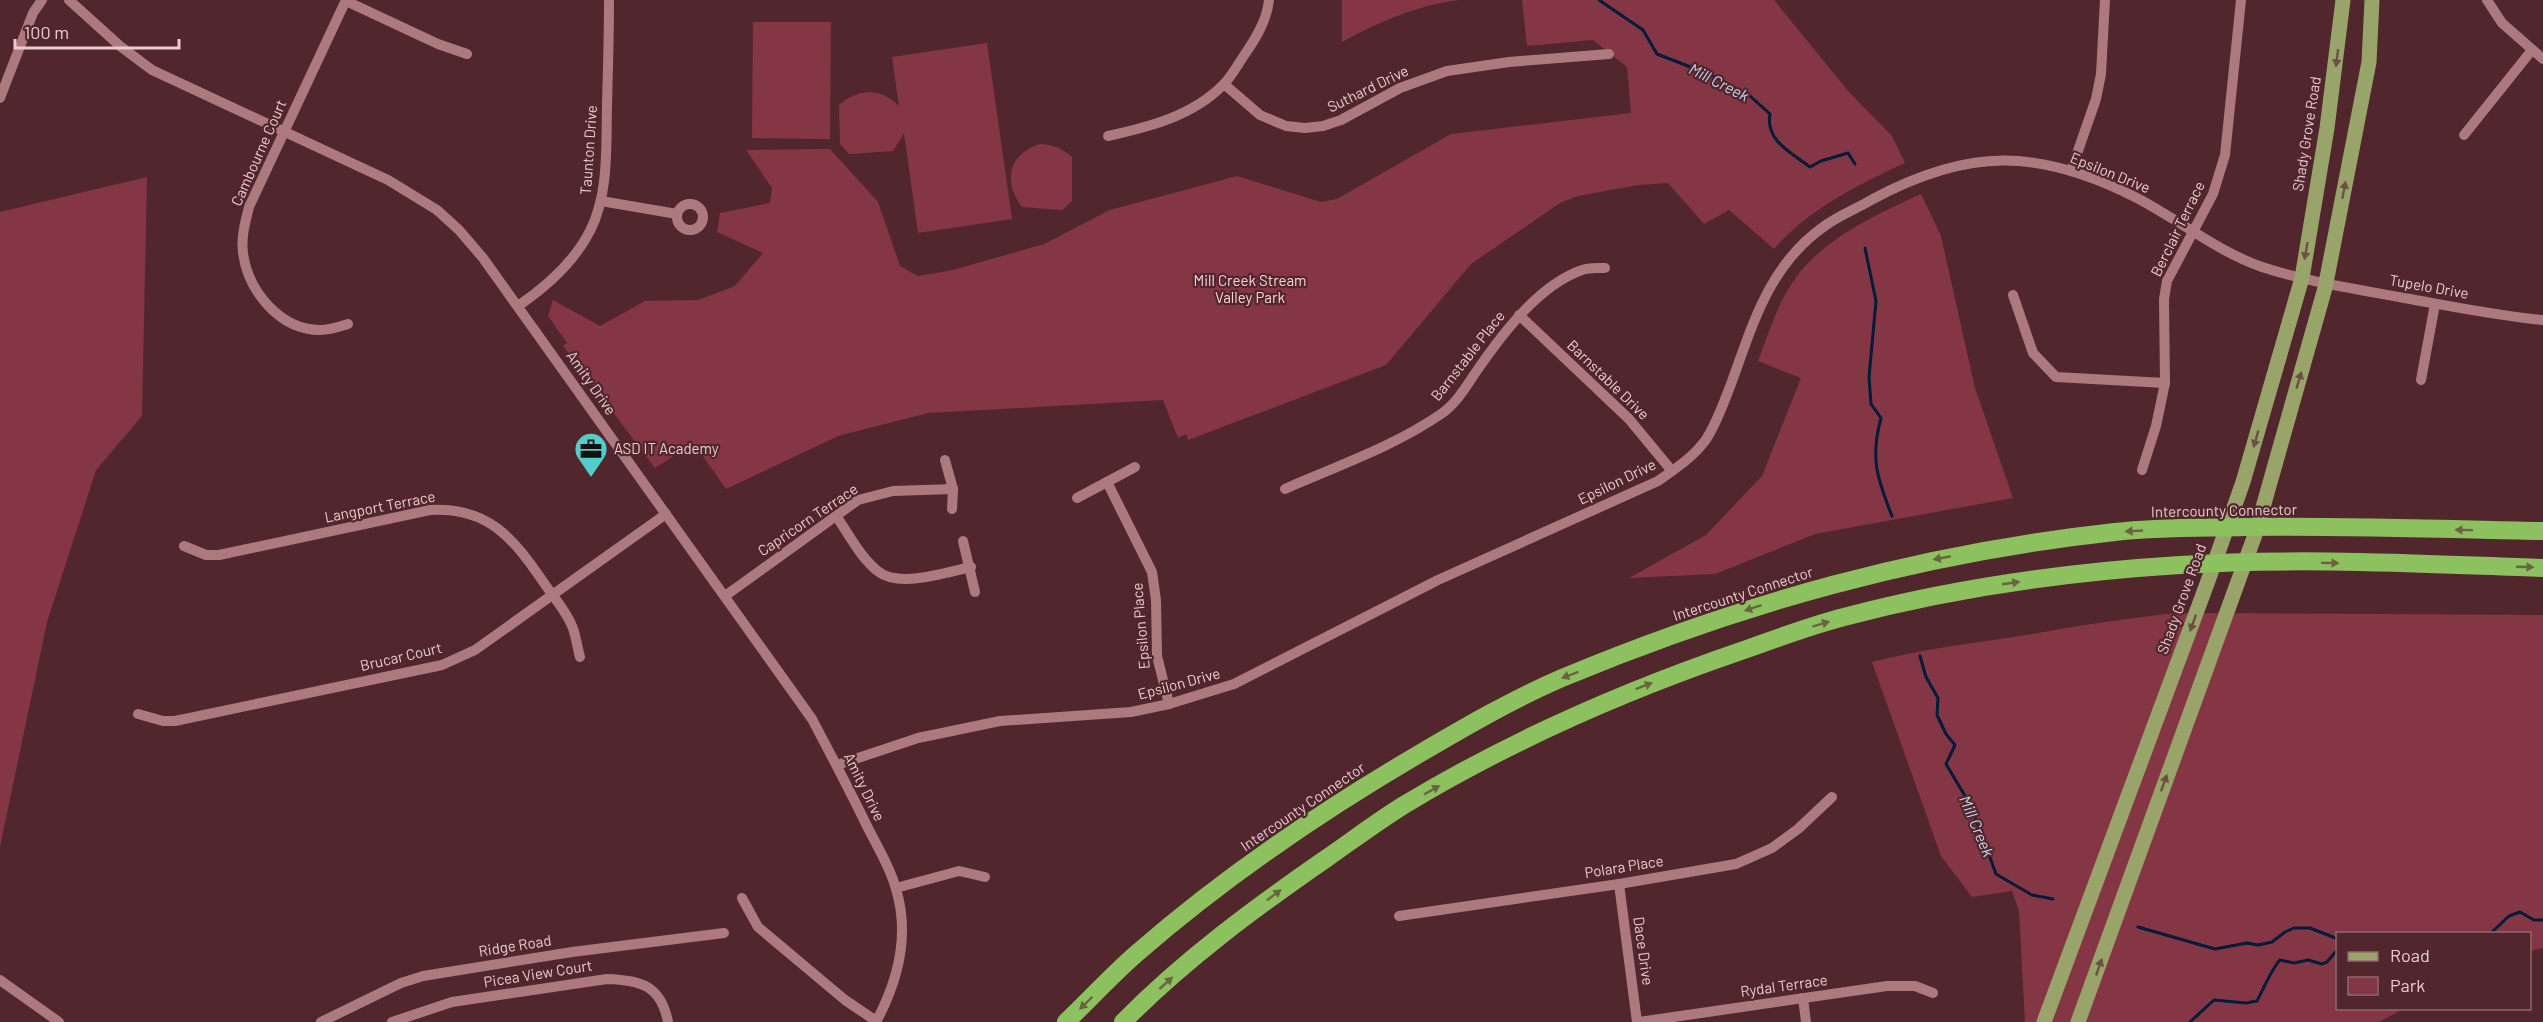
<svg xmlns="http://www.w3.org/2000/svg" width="2543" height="1022" font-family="Barlow,sans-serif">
<rect width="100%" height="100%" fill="#52262d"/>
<g fill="#853644">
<path d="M1342 0H1459C1418 5 1378 22 1342 42Z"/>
<path d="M1522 0H1774L1849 92 1892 136 1905 163C1857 185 1809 209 1774 249L1729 210 1704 224 1668 183 1638 185 1578 196 1560 203 1471 264 1386 365 1188 440 1186 434 1178 438 1163 400 928 413 838 436 726 489 700 452 686 448 655 468 563 346 567 343 548 316 553 300 600 326 645 301 698 300 735 286 763 253 717 232 720 213 770 203 772 188 746 150 830 149 878 202 900 266 918 276 953 270 1044 244 1110 210 1237 176 1321 202 1337 199 1451 134 1631 113 1627 67 1593 40 1527 46Z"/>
<polygon points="753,22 831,22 830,139 752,138"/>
<path d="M987 43 1012 219 918 233 904 133 893 151 849 154 840 144 839 105C859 88 881 88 899 106L892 57Z"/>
<path d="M1040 144C1054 145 1062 148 1072 157V201L1062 210 1022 207C1003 182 1008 154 1040 144Z"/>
<polygon points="147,177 142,416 96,470 47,622 0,847 0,212"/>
<path d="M1921 194 1941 236 1975 388 2013 498 1815 534 1715 574 1629 578 1706 535 1762 476 1801 378 1758 361C1767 338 1774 314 1786 293 1813 243 1871 217 1921 194Z"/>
<path d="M2175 613 2543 615V948L2530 951V934H2338V1008L2403 1009 2379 1022H2025L2019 911 2012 891 1972 897 1941 856 1872 662C1929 647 1986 642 2044 632 2087 624 2131 618 2175 613Z"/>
</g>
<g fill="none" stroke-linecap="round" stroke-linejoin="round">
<g stroke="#001c3a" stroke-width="3">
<path d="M1599 0 1643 30 1657 54 1711 75 1750 96 1770 114C1765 141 1792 153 1810 167L1821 161 1848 153 1855 164"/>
<path d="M1865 248 1876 301 1869 377 1871 404 1881 418C1870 458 1877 478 1892 516"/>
<polyline points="1920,656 1926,677 1938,698 1937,715 1946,734 1955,745 1946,764 1971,806 1996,874 2032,895 2053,899"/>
<polyline points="2138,927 2215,949 2247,943 2258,945 2272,942 2285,932 2294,928 2310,928 2338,939"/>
<polyline points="2356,934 2367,934"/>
<polyline points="2490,934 2509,916 2520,912 2534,920 2543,920"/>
<path d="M2190 1022 2214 1000 2246 1003 2257 1001C2263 990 2272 968 2280 960L2294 963 2308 960 2322 964 2327 962 2338 949"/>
</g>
<g stroke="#ac797e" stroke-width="10">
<path d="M69 0 120 46 152 70 388 180 437 210 459 230 483 258 812 719C830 753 848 787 865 822 875 843 890 866 896 889 910 935 898 981 876 1022"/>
<path d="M346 0 249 207C245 223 241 237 243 253 248 291 280 330 320 330 329 330 339 327 348 324"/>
<polyline points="2487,0 2502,23 2543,59"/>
<polyline points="346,1 438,44 467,54"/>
<polyline points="1224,84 1260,115 1286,126 1305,128 1323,126 1341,120 1400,88 1447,71 1509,62 1609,54"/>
<polyline points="0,98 33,13 42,0"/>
<polyline points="2464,135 2532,50"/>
<path d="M1108 136C1149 127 1193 116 1224 84 1232 76 1238 64 1245 54 1256 38 1267 20 1269 0"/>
<polyline points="2071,171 2096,99 2101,74 2105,0"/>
<polyline points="601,201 677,214"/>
<circle cx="690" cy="217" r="13"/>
<polyline points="2013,295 2033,353 2056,377 2165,383"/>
<path d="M518 306C546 287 574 262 590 231 609 194 606 146 607 105 608 70 609 35 609 0"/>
<polyline points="1519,315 1629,419 1672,471"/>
<polyline points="2421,380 2435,304"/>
<polyline points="945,460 953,489 952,509"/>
<polyline points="2142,470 2156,426 2165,383 2164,299 2167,281 2213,194 2225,155 2241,0"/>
<polyline points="1107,482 1152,572 1156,600 1157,656 1169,704"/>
<path d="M1285 489C1337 466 1393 447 1441 414 1457 403 1467 385 1478 369 1503 333 1539 285 1582 270 1589 267 1598 268 1605 268"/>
<polyline points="1077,498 1135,467"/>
<path d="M836 516C849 534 861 559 879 572 900 588 947 572 971 567"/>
<polyline points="963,541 975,592"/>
<path d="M184 546 206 555H219L430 510C489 507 513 538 544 583 553 596 566 611 572 626 576 635 577 647 580 657"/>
<polyline points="725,596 858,500 893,491 953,489"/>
<polyline points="138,714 163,721 175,721 442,665 475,650 666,514"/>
<path d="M837 765 918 738 1000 721 1131 712 1169 704 1234 684 1438 580 1658 481C1675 469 1695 456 1707 438 1717 422 1724 402 1731 384 1753 324 1769 264 1826 225 1840 215 1858 208 1873 199 1968 148 2038 148 2135 197 2178 219 2216 251 2262 267 2308 282 2357 289 2404 298 2450 306 2497 316 2543 320"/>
<polyline points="1619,884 1637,1022"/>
<polyline points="896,888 959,871 985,877"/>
<polyline points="742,898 758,927 845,1000 876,1021"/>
<polyline points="1399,916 1619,884 1736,864 1772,848 1798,829 1832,797"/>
<polyline points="0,980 59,1022"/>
<polyline points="1803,998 1806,1022"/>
<polyline points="321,1022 401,983 423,976 572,952 724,933"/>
<path d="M392 1022 452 1002 607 979C640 980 661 985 668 1022"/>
<polyline points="1639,1022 1887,986 1915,986 1933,993"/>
</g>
<g stroke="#99a46b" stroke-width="15">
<polyline points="2044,1022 2208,581 2243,482 2302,278 2327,128 2343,0"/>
<polyline points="2078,1022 2256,532 2325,288 2369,62 2372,0"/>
</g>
<g stroke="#8dc05f" stroke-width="18">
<path d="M1066 1022C1089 1000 1112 975 1136 954 1223 878 1320 812 1419 754 1465 727 1513 699 1562 678 1742 603 1921 553 2115 532 2157 527 2201 528 2244 527 2344 526 2443 529 2543 531"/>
<path d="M1123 1022C1184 960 1256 907 1327 858 1353 840 1378 821 1404 805 1510 741 1624 691 1741 651 1775 639 1809 626 1844 617 1953 588 2067 572 2180 565 2300 557 2422 564 2543 568"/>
</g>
</g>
<defs><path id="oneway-solid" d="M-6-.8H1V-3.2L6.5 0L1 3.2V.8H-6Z" transform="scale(1.5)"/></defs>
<g fill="#6b5243">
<use href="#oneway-solid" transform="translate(2337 58) rotate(97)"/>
<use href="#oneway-solid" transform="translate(2344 190) rotate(-79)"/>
<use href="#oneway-solid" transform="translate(2306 251) rotate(100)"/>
<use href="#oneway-solid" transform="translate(2299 380) rotate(-74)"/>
<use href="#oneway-solid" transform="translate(2256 439) rotate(106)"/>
<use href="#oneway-solid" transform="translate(2193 623) rotate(110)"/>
<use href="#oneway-solid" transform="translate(2164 783) rotate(-70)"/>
<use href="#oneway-solid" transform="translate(2099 967) rotate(-71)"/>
</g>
<g fill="#6a6441">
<use href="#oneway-solid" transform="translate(2464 530) rotate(-179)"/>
<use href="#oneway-solid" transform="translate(2134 531) rotate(177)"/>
<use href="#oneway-solid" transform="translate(1942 558) rotate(169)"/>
<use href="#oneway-solid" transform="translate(2330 563) rotate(1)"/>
<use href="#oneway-solid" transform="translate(2525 567) rotate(2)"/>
<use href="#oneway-solid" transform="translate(2011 583) rotate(-8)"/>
<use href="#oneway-solid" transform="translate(1753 608) rotate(162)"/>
<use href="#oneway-solid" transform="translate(1821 624) rotate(-17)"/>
<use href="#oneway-solid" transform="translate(1570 675) rotate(159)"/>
<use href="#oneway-solid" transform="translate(1644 686) rotate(-21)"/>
<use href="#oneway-solid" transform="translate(1432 790) rotate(-29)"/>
<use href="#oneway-solid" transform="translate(1274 895) rotate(-37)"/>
<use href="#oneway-solid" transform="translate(1166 983) rotate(-42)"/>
<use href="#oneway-solid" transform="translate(1086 1003) rotate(136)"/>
</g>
<defs>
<symbol id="office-pin" viewBox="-11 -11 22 30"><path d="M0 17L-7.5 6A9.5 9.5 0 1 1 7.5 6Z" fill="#53cdc9" stroke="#52262d"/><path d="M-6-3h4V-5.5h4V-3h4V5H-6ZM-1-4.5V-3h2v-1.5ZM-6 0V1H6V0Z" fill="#111"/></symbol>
</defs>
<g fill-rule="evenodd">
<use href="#office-pin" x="572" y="430" width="38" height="52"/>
</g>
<g text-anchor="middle" stroke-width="4.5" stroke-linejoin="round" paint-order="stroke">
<g font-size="15" fill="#e9ccce" stroke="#52262d">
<text transform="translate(1368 89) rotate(-26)" y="5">Suthard Drive</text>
<text transform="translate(2307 134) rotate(-81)" y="5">Shady Grove Road</text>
<text transform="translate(589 150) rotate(-86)" y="5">Taunton Drive</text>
<text transform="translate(259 153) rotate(-66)" y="5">Cambourne Court</text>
<text transform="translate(2110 173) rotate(22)" y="5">Epsilon Drive</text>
<text transform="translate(2178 229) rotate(-64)" y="5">Berclair Terrace</text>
<text transform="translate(2429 287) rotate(10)" y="5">Tupelo Drive</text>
<text transform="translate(1468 356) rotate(-52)" y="5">Barnstable Place</text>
<text transform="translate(1608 380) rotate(44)" y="5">Barnstable Drive</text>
<text transform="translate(591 383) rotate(55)" y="5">Amity Drive</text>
<text transform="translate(1617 482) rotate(-26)" y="5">Epsilon Drive</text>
<text transform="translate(380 507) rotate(-11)" y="5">Langport Terrace</text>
<text transform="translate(2224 511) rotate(-1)" y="5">Intercounty Connector</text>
<text transform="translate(808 520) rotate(-34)" y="5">Capricorn Terrace</text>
<text transform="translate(1743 594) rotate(-18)" y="5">Intercounty Connector</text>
<text transform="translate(2182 599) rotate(-70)" y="5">Shady Grove Road</text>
<text transform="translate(1141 626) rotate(-95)" y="5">Epsilon Place</text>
<text transform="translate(401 657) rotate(-13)" y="5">Brucar Court</text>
<text transform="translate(1179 684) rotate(-15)" y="5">Epsilon Drive</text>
<text transform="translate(864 787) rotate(64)" y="5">Amity Drive</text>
<text transform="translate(1303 807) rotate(-34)" y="5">Intercounty Connector</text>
<text transform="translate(1624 867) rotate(-9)" y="5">Polara Place</text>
<text transform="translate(515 946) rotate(-9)" y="5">Ridge Road</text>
<text transform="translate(1643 951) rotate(82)" y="5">Dace Drive</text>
<text transform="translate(538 974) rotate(-9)" y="5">Picea View Court</text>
<text transform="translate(1784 986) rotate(-8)" y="5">Rydal Terrace</text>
</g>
<g font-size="15" fill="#fad6d9" stroke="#52262d">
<text x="1250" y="286">Mill Creek Stream<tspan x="1250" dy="17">Valley Park</tspan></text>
</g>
<g font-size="15" fill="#e9ccce" stroke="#52262d" text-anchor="start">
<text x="614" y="454">ASD IT Academy</text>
</g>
<g font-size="16" font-style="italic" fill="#c1d6ee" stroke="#52262d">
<text transform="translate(1719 82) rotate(27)" y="6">Mill Creek</text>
<text transform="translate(1977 826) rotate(67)" y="6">Mill Creek</text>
</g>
</g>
<rect x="2336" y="932" width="195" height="78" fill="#52262d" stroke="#8e686d" stroke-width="1.5"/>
<rect x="2348" y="952" width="30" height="9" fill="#99a46b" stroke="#8e686d" stroke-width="1.5"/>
<text x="2390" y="962" font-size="18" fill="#e9ccce">Road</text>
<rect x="2348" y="977" width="30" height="18" fill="#853644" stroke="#8e686d" stroke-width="1.5"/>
<text x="2390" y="992" font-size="18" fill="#e9ccce">Park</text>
<path d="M15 39v9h164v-9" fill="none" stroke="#e9ccce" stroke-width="3"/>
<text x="24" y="39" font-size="18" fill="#e9ccce" stroke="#52262d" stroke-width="4.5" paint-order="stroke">100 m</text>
</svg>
